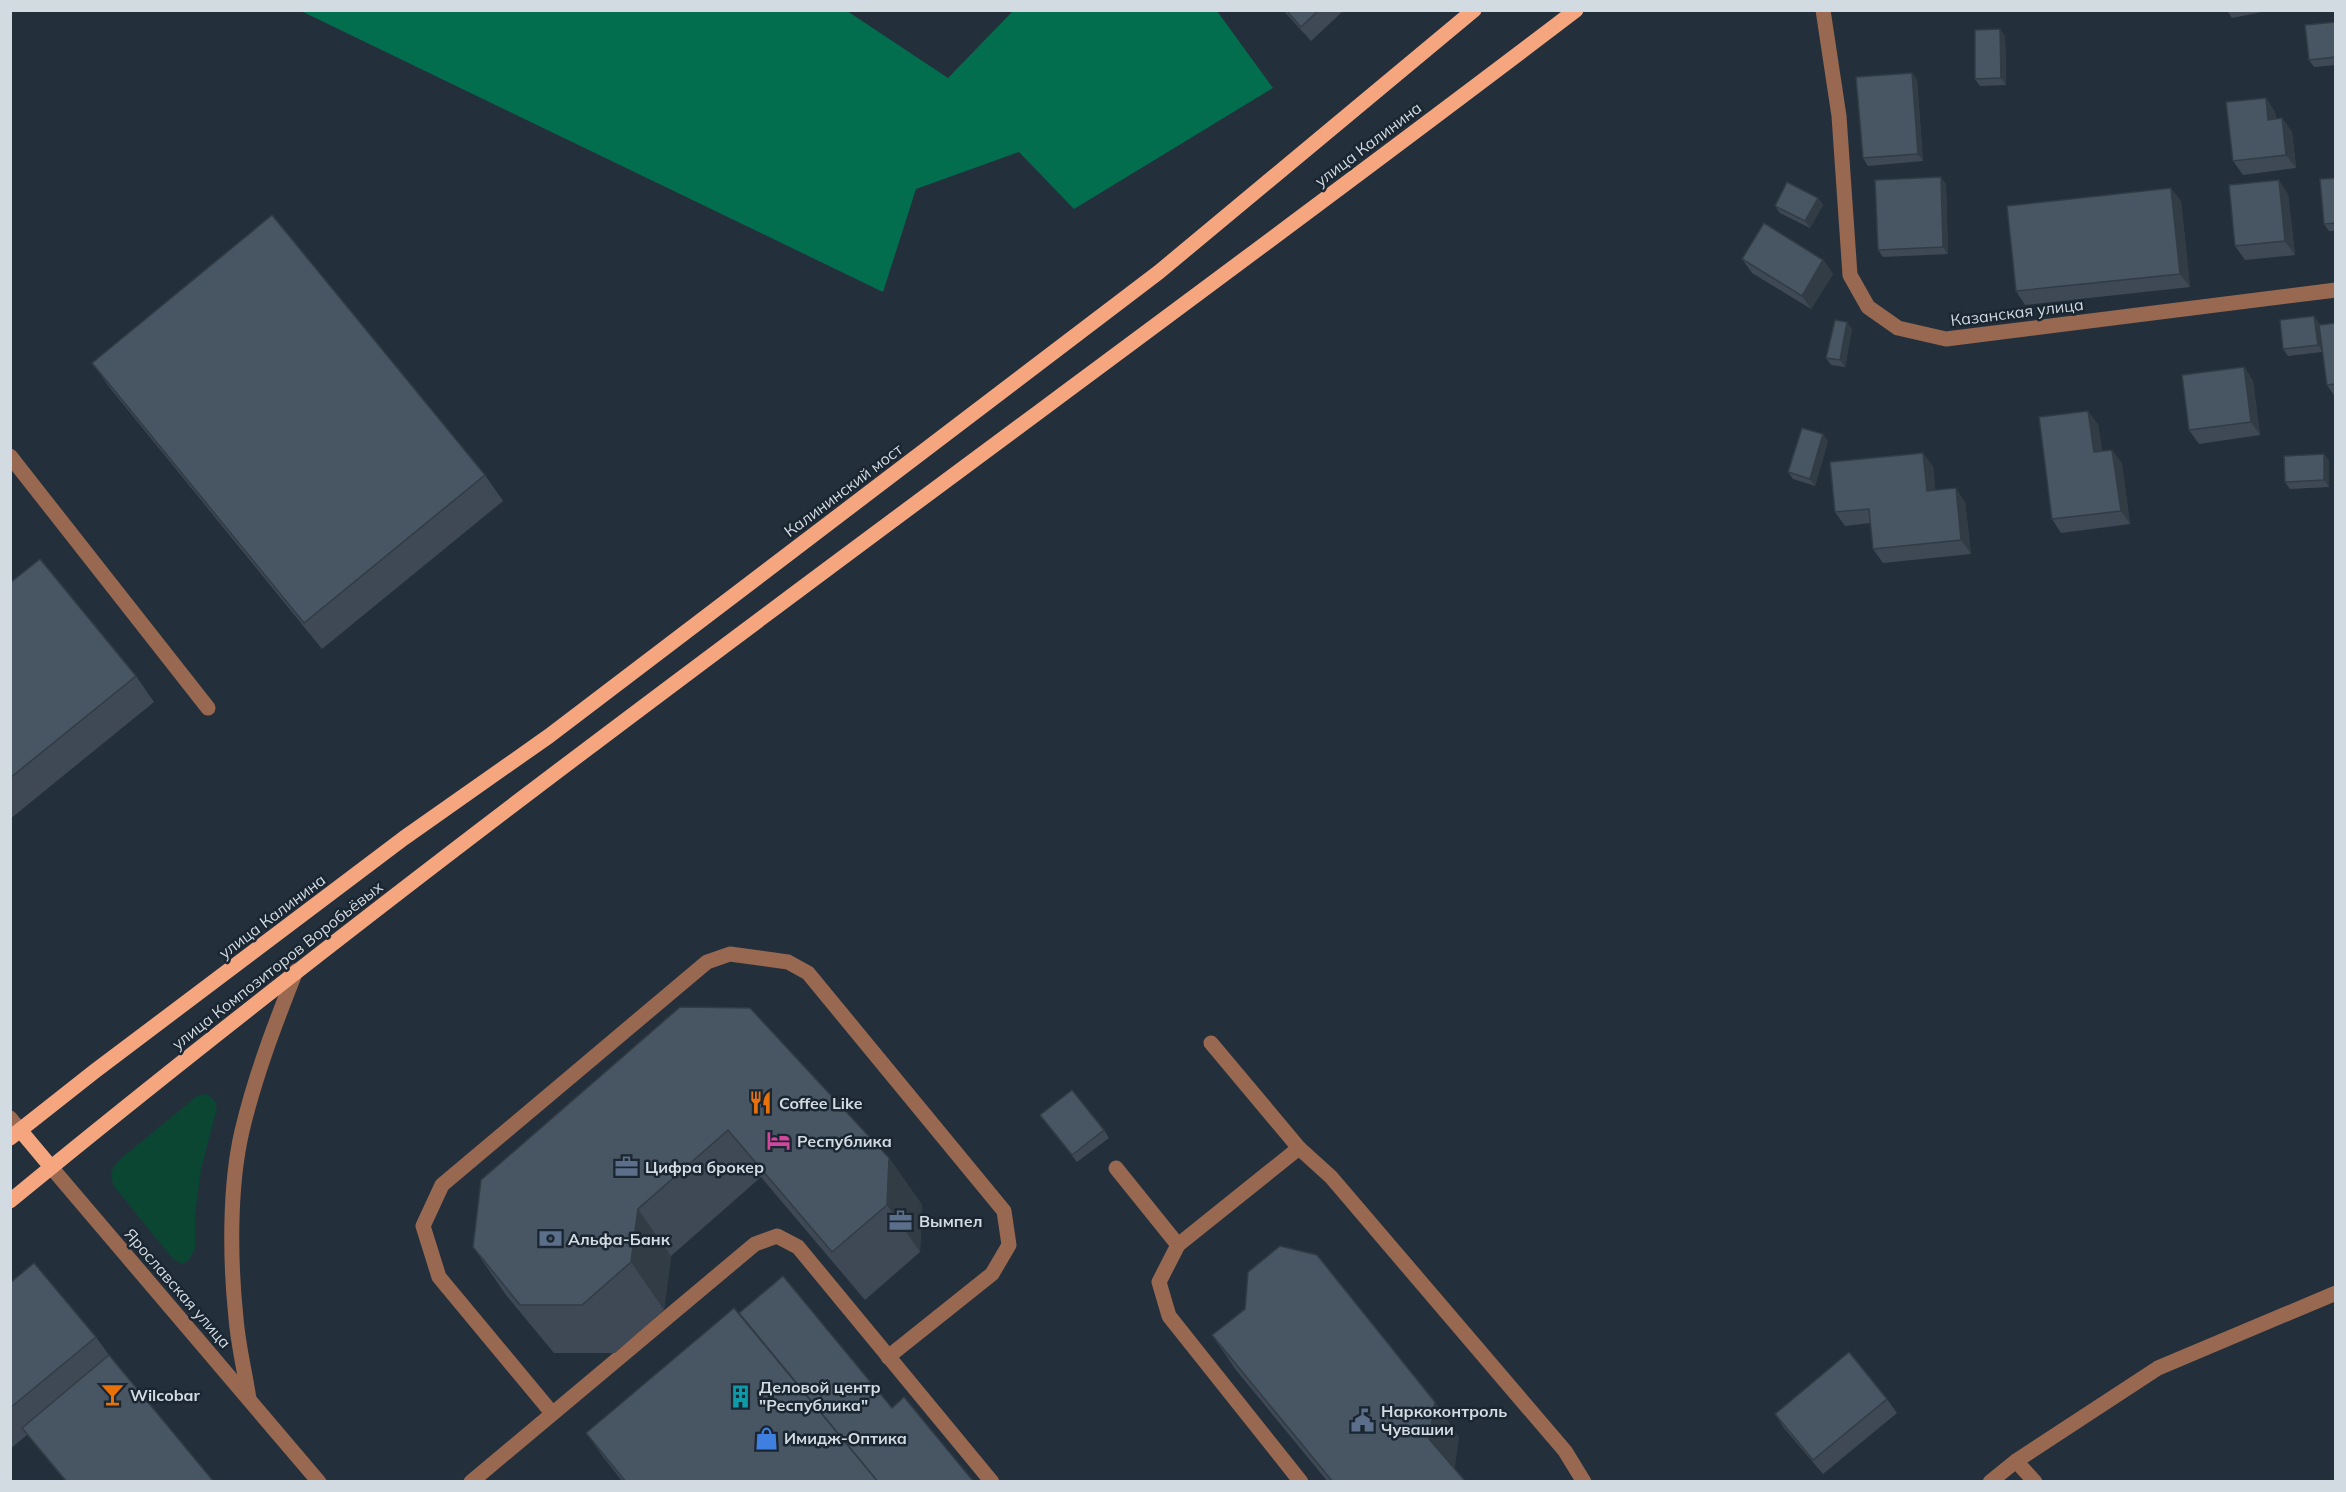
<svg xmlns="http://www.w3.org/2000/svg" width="2346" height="1492" font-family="Mulish,sans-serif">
<rect width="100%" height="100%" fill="#23303c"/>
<polygon fill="#0a4631" points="206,1094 214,1100 217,1108 201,1169 195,1215 195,1249 188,1261 182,1264 173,1259 113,1185 111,1171 118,1161 197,1096"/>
<polygon fill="#036e4d" points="301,11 847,11 948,78 1013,11 1217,11 1273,88 1074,209 1019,152 916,189 883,292"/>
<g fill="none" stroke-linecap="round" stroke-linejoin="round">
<g stroke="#996850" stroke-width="15">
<polyline points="1823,10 1839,116 1850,275 1868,307 1898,328 1946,339 2336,290"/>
<polyline points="10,456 208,708"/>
<polyline points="1211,1043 1299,1148 1331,1177 1565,1451 1584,1482"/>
<polyline points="10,1118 20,1130"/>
<polyline points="1299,1148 1178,1245 1159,1282 1169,1316 1301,1482"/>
<polyline points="51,1167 319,1482"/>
<polyline points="1116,1168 1178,1245"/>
<path d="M249 1399C245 1372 238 1345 236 1318 230 1261 229 1187 242 1131 255 1076 275 1024 296 971"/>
<polyline points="552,1413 439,1277 423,1226 442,1185 707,962 730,954 788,962 808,973 1004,1211 1009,1245 992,1274 888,1357"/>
<polyline points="2016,1461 2035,1482"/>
<polyline points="471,1482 755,1244 777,1236 798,1247 992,1482"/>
<polyline points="1990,1482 2016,1461 2158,1368 2336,1293"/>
</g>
<g stroke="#f6a67f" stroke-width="15">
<polyline points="20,1130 51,1167"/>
<polyline points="10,1138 95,1071 404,838 549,736 1159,272 1474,10"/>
<path d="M10 1201C517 785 1055 407 1576 10"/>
</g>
</g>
<g fill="#3e4955">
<polygon points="1283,10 1344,10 1311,41"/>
<polygon points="2227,10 2272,10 2232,18"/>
<polygon points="2336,22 2336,65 2314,67 2309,60"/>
<polygon points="2005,36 2006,85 1980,86 1975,79"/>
<polygon points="1912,73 1917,80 1923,161 1868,166 1863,158"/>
<polygon points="2266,98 2275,112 2276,119 2282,118 2292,132 2296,168 2243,175 2233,161"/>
<polygon points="2336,178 2336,231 2329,231 2324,224"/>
<polygon points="1946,184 1948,254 1883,257 1878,250"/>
<polygon points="2288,194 2295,255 2245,260 2235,246"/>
<polygon points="1818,198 1823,205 1810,228 1780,213 1775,206"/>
<polygon points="2181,201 2190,287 2025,305 2016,291"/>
<polygon points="1742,259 1823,260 1833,274 1811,309 1752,273"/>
<polygon points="2319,323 2319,325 2336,323 2336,398 2327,385 2322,352 2288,356 2283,349"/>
<polygon points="1852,329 1845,367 1831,365 1826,358"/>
<polygon points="92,363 485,475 503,501 322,649 110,388"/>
<polygon points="2244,367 2253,381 2260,435 2199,444 2189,430"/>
<polygon points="2098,424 2102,451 2112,450 2122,464 2130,524 2061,533 2052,519"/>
<polygon points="1828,441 1815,486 1793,479 1788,472"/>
<polygon points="1923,453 1933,467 1935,490 1965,502 1971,554 1883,563 1873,549 1870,523 1845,526 1835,512"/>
<polygon points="2324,454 2329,461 2329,487 2290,489 2285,482"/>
<polygon points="10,583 136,676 154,702 10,819"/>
<polygon points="680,1007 889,1158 922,1205 920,1252 865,1300 761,1177 671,1256 664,1310 615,1353 554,1353 506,1295 473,1247"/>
<polygon points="1040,1115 1104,1130 1109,1138 1077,1162"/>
<polygon points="10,1283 96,1337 109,1355 214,1482 66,1482 27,1435 10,1449"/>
<polygon points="739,1313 892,1408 974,1482 623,1482 604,1458 586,1433"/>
<polygon points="1212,1335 1459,1437 1454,1468 1466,1482 1328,1482 1236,1370"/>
<polygon points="1887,1399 1897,1413 1823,1474 1784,1428 1775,1414"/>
</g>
<g fill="#323c45">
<polygon points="2000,29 2005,36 2006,85 2001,78"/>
<polygon points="1912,73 1917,80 1923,161 1918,154"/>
<polygon points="2266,98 2275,112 2278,134 2268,120"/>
<polygon points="2282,118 2292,132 2296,168 2286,155"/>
<polygon points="1941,177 1946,184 1948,254 1943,247"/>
<polygon points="2279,180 2288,194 2295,255 2285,241"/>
<polygon points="2171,188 2181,201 2190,287 2180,274"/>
<polygon points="1818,198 1823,205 1810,228 1805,221"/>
<polygon points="1823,260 1833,274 1811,309 1802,296"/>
<polygon points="2314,316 2319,323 2323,352 2318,345"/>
<polygon points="1847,322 1852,329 1845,367 1840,360"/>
<polygon points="2244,367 2253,381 2260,435 2251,422"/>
<polygon points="2088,411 2098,424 2104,466 2094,452"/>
<polygon points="1823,434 1828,441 1815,486 1810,479"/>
<polygon points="2112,450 2122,464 2130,524 2121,511"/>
<polygon points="1923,453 1933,467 1937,505 1927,491"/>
<polygon points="2324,454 2329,461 2329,487 2324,480"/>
<polygon points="1956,488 1965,502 1971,554 1961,540"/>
<polygon points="889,1158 922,1205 920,1252 887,1205"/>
<polygon points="638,1209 671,1256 664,1310 631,1262"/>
<polygon points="1435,1402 1459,1437 1454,1474 1429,1439"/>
</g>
<g fill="#485563" stroke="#323c45" stroke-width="1.5">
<polygon points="1286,10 1319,10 1301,27"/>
<polygon points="2336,22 2336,57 2309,60 2305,25"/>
<polygon points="2000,29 2001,78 1975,79 1975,30"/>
<polygon points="1912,73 1918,154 1863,158 1856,77"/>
<polygon points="2266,98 2268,120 2282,118 2286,155 2233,161 2226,102"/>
<polygon points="1941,177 1943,247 1878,250 1875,180"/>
<polygon points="2336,178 2336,223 2324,224 2320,179"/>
<polygon points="2279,180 2285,241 2235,246 2229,185"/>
<polygon points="1787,182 1818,198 1805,221 1775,206"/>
<polygon points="2171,188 2180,274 2016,291 2007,206"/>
<polygon points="272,215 485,475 304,623 92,363"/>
<polygon points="1764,223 1823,260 1802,296 1742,259"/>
<polygon points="2314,316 2318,345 2283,349 2280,320"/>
<polygon points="1835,320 1847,322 1840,360 1826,358"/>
<polygon points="2336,323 2336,384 2327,385 2319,325"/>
<polygon points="2244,367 2251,422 2189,430 2182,375"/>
<polygon points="2088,411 2094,452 2112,450 2121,511 2052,519 2039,417"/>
<polygon points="1802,428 1823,434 1810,479 1788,472"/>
<polygon points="1923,453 1927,491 1956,488 1961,540 1873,549 1869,509 1835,512 1830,462"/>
<polygon points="2324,454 2324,480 2285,482 2284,456"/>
<polygon points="40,559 136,676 10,778 10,583"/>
<polygon points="680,1007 750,1008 889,1158 887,1205 832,1252 728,1130 638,1209 631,1262 582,1305 520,1305 473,1247 481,1180"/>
<polygon points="1072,1090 1104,1130 1072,1155 1040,1115"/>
<polygon points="1280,1246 1317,1255 1435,1402 1429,1439 1466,1482 1333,1482 1212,1335 1245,1309 1248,1272"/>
<polygon points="34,1263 96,1337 10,1408 10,1283"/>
<polygon points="783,1276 892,1408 904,1397 974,1482 878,1482 739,1313"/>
<polygon points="734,1308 878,1482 626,1482 586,1433"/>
<polygon points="1849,1352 1887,1399 1813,1460 1775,1414"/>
<polygon points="109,1355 214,1482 67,1482 22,1428"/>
</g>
<defs>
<symbol id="restaurant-bare" viewBox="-9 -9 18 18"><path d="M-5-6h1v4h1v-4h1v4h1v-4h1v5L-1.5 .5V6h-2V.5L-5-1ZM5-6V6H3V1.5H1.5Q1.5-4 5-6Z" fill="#e8710a" stroke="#1a2631" stroke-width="2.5" paint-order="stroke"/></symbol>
<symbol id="hotel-bare" viewBox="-9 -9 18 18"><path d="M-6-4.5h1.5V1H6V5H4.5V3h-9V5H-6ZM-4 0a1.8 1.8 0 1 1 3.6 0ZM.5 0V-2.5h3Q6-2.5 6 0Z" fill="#d1479c" stroke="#1a2631" stroke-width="2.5" paint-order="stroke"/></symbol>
<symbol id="office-bare" viewBox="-9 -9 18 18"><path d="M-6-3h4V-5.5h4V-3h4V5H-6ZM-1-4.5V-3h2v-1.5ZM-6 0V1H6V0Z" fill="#5c6f8a" stroke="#1a2631" stroke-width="2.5" paint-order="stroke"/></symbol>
<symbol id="bank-bare" viewBox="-9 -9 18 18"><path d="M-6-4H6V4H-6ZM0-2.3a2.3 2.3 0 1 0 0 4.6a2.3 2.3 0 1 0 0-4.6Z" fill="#5c6f8a" stroke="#1a2631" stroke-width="2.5" paint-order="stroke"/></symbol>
<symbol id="bar-bare" viewBox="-9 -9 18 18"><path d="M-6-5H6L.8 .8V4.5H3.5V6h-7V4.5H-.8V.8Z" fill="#e8710a" stroke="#1a2631" stroke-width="2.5" paint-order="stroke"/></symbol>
<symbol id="building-bare" viewBox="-9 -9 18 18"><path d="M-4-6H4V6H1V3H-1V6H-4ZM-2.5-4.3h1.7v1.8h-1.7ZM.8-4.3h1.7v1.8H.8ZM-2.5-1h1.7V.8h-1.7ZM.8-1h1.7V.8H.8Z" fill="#0f9aa8" stroke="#1a2631" stroke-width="2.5" paint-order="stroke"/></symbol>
<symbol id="civic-bare" viewBox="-9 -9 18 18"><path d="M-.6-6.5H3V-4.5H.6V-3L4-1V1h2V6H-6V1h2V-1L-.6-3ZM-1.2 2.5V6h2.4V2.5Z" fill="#5c6f8a" stroke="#1a2631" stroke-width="2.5" paint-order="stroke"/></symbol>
<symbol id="shop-bare" viewBox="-9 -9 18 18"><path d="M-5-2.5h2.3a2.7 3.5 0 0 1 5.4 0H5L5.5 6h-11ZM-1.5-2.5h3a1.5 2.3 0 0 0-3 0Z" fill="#3f7fe0" stroke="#1a2631" stroke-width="2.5" paint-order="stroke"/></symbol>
</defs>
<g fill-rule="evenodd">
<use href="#restaurant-bare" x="744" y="1086" width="33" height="33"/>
<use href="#hotel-bare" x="762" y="1124" width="33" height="33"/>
<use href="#office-bare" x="610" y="1150" width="33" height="33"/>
<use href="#office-bare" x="884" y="1204" width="33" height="33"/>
<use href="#bank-bare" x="534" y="1222" width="33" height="33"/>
<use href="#bar-bare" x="96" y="1378" width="33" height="33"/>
<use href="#building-bare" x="724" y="1380" width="33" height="33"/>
<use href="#civic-bare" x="1346" y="1404" width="33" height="33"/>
<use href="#shop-bare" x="750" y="1422" width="33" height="33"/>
</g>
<g text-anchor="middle" stroke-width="5" stroke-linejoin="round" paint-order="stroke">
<g font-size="16" fill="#d2dae2" stroke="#1a2631">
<text transform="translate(1368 144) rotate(-37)" y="6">улица Калинина</text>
<text transform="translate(2017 312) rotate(-7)" y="6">Казанская улица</text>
<text transform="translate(843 490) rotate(-37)" y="6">Калининский мост</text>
<text transform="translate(272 916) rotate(-37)" y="6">улица Калинина</text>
<text transform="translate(277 965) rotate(-38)" y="6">улица Композиторов Воробьёвых</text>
<text transform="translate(178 1288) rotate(49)" y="6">Ярославская улица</text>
</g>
<g font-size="16" font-weight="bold" fill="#d2dae2" stroke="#1a2631" text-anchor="start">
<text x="779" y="1109">Coffee Like</text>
<text x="797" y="1147">Республика</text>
<text x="645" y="1173">Цифра брокер</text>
<text x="919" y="1227">Вымпел</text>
<text x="568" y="1245">Альфа-Банк</text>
<text x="759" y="1393">Деловой центр<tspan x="759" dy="18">"Республика"</tspan></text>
<text x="130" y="1401">Wilcobar</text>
<text x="1381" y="1417">Наркоконтроль<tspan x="1381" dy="18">Чувашии</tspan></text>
<text x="784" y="1444">Имидж-Оптика</text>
</g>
</g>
<rect width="2346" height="1492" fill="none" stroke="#d2dae2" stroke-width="24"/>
</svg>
